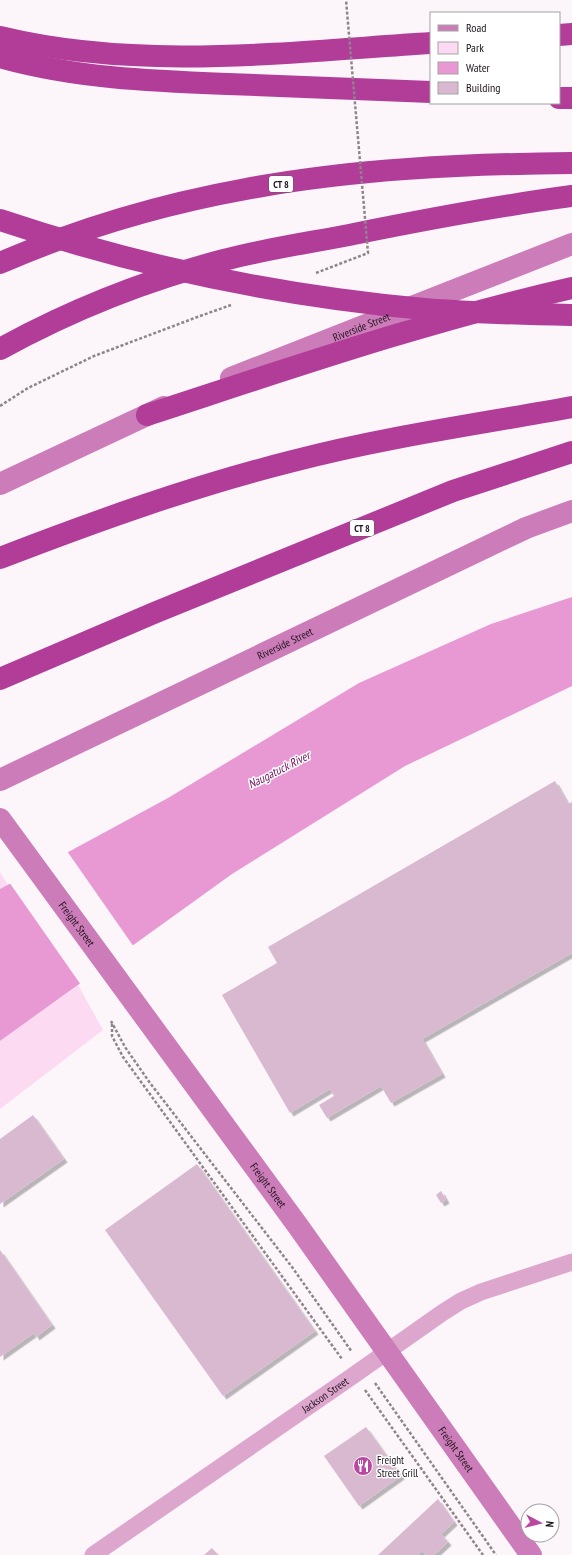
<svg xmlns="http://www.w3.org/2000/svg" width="572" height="1555" font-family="'PT Sans Narrow',sans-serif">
<defs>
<filter id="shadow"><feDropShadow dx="3.5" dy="3.5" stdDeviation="0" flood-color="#0004"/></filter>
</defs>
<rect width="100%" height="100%" fill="#fcf5fa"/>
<g fill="#fcdbf2">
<polygon points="0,872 8,885 0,889"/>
<polygon points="78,985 103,1030 0,1109 0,1041"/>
</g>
<polygon fill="#e898d3" points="572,597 572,686 405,766 232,874 0,1041 0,889 168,798 359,683 491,624"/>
<polygon fill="#fcf5fa" points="67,851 134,947 81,985 9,882"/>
<g fill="#d8b9cf" filter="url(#shadow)">
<polygon points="555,781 568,804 572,802 572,953 422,1039 442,1074 391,1103 381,1086 327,1118 319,1105 334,1096 330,1089 290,1113 222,995 277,963 268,947"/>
<polygon points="33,1115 64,1159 0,1204 0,1139"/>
<polygon points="197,1164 315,1331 223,1396 105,1230"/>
<polygon points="441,1191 446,1200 441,1203 436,1195"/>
<polygon points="0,1250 52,1325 36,1337 34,1333 0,1357"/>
<polygon points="366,1427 401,1476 359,1506 324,1456"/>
<polygon points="438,1499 454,1522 441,1534 448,1542 434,1555 426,1555 422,1551 417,1555 378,1555"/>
<polygon points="212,1548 218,1555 204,1555"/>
</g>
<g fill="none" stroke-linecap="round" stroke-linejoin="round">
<g stroke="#8e858b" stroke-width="2.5" stroke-dasharray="3 2" stroke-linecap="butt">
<polyline points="0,406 28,388 94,356 200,316"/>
<polyline points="111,1021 125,1047 150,1083 292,1267 352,1352"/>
<polyline points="112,1024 112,1036 123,1057 342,1359"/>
<polyline points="375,1383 496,1555"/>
<polyline points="365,1390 483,1555"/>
</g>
<path stroke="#dda6cd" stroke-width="17" id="s1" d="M93 1555 354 1375 442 1313 461 1301 481 1292 572 1262"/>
<g stroke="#cc7cb8" stroke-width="22">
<path id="s2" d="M231 378 572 244"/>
<polyline points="0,484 164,407"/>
<path id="s3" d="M0 780 526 528 572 511"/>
<path id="s4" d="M0 819 298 1226 531 1555"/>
</g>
<g stroke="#b13d99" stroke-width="22">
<polyline points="559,35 572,34"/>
<path d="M0 37C140 71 289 52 431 43"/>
<path d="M0 57C74 78 152 81 228 84 296 87 363 89 431 92"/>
<polyline points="559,98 572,98"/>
<path d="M0 263C78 229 163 204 246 189 352 169 464 164 572 163"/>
<path d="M0 349C71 310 146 280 224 260 265 249 307 243 349 235 423 220 497 206 572 196"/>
<path d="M147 415C288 369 427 321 572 288"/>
<path d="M0 558C96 521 193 486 293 461 385 437 479 424 572 407"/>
<polyline points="0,679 154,613 453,491 572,452"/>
</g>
<g stroke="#8e858b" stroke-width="2.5" stroke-dasharray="3 2" stroke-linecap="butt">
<polyline points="316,273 368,253 346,0"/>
<polyline points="200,316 231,305"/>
</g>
<path stroke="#b13d99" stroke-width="22" d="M0 220C137 266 281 296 424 309 473 313 523 314 572 315"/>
</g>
<defs>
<symbol id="restaurant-disc" viewBox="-11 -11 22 22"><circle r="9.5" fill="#ba47a1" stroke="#fff"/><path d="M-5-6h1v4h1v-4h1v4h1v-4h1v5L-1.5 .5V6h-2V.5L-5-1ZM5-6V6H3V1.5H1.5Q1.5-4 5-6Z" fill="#fff"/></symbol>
</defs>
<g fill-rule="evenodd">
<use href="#restaurant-disc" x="352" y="1455" width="22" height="22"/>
</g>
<g text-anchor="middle" stroke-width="3" stroke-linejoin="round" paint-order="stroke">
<g fill="#fff" stroke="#625a60" stroke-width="1">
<rect x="269" y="176" width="24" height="16" rx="3"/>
<rect x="350" y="520" width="24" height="16" rx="3"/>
</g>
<g font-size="10" font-weight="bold" fill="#1f141c">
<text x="281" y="188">CT 8</text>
<text x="362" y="532">CT 8</text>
</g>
<g font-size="11" fill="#1f141c" stroke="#fff">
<text dy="4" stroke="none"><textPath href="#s2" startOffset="140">Riverside Street</textPath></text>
<text dy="4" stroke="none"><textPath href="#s3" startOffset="316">Riverside Street</textPath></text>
<text dy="4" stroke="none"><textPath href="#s4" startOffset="130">Freight Street</textPath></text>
<text dy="4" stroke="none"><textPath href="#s4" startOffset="454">Freight Street</textPath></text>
<text dy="4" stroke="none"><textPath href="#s1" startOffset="282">Jackson Street</textPath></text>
<text dy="4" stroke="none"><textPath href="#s4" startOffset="778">Freight Street</textPath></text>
</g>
<g font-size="11" fill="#1f141c" stroke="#fff" text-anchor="start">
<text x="377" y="1464">Freight<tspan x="377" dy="13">Street Grill</tspan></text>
</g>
<g font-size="12" font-style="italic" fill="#70125f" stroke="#fff">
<text transform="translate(279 770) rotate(-27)" y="4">Naugatuck River</text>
</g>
</g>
<rect x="430" y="12" width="130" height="92" fill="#ffffff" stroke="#a5a1a4"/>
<rect x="438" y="25" width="20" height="6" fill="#cc7cb8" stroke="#a5a1a4"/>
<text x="466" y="32" font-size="12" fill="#1f141c">Road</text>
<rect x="438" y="42" width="20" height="12" fill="#fcdbf2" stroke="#a5a1a4"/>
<text x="466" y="52" font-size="12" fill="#1f141c">Park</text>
<rect x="438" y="62" width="20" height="12" fill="#e898d3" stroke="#a5a1a4"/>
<text x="466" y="72" font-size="12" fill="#1f141c">Water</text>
<rect x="438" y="82" width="20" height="12" fill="#d8b9cf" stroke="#a5a1a4"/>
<text x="466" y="92" font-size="12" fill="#1f141c">Building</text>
<g transform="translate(540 1523) rotate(97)"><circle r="19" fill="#ffffff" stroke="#a5a1a4"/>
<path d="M0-3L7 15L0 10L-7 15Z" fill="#ba47a1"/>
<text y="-6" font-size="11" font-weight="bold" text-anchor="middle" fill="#1f141c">N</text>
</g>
</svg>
